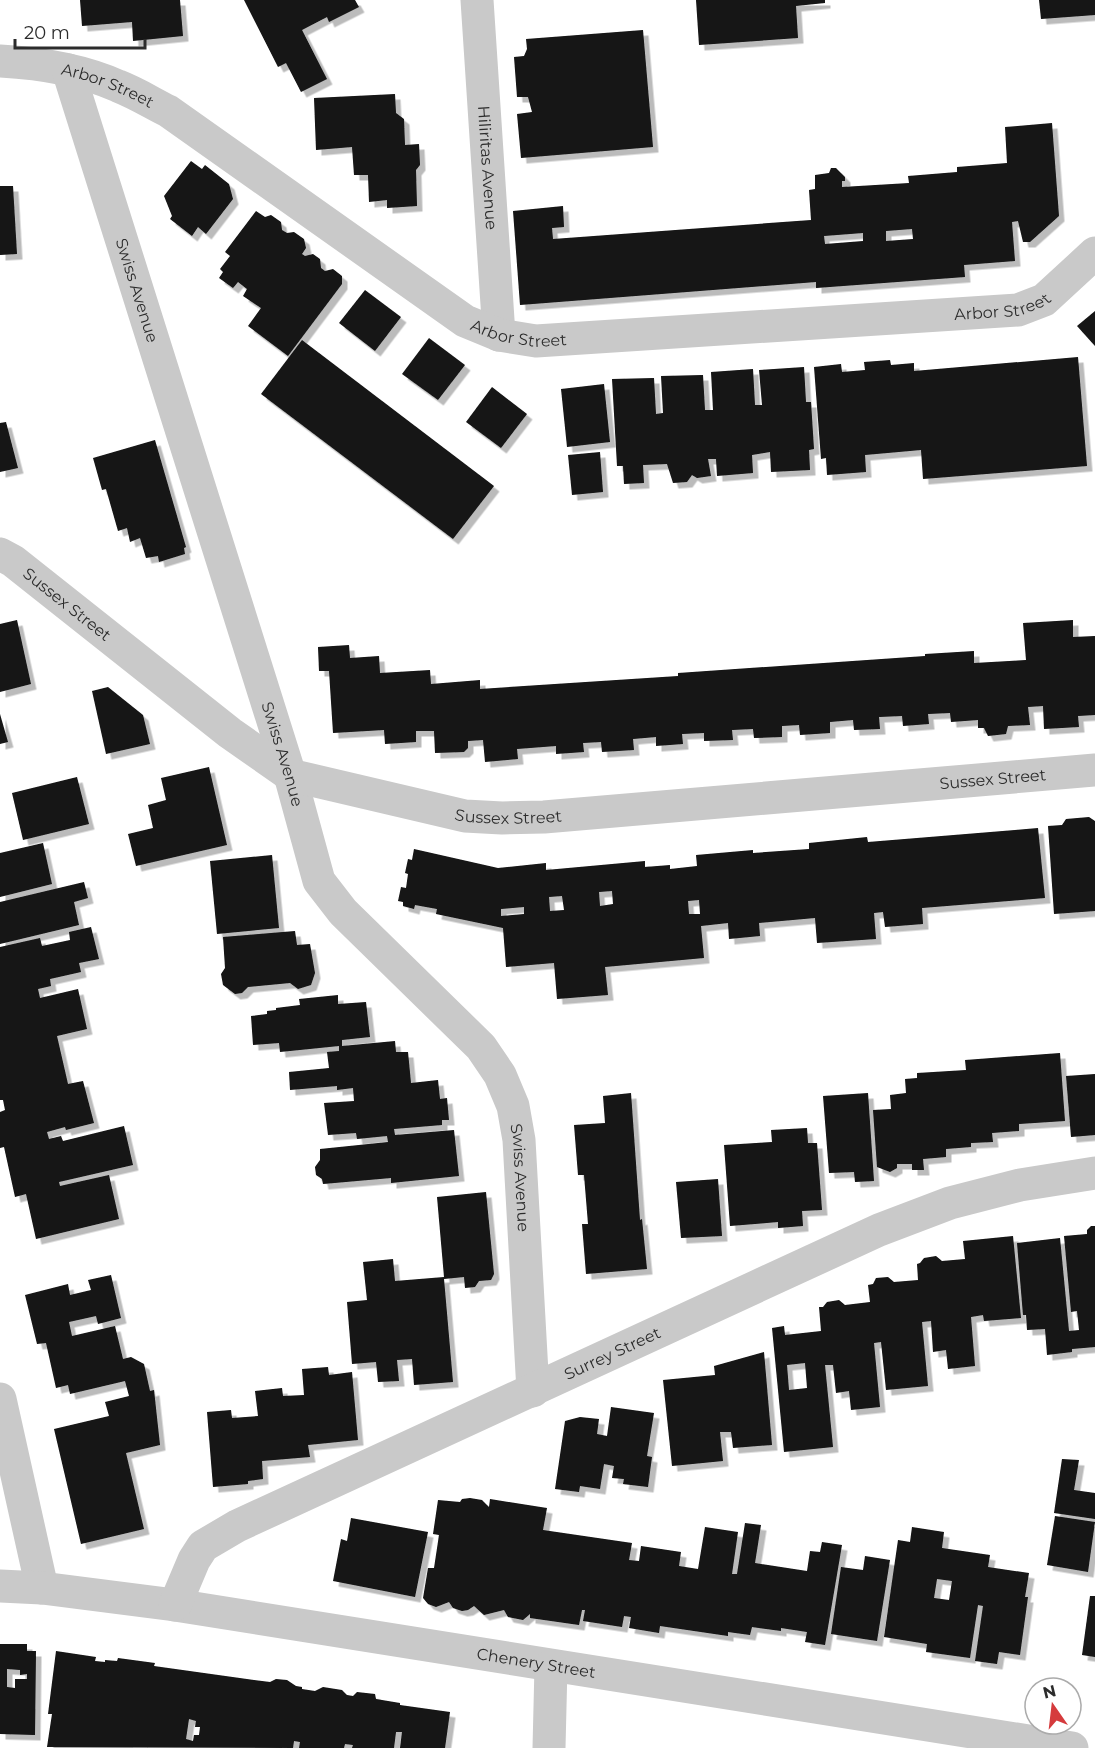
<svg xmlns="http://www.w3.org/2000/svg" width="1095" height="1748" font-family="Montserrat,sans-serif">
<defs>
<filter id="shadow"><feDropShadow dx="5.5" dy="5.5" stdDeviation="0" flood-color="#0004"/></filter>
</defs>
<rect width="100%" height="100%" fill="#fff"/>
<g fill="#131313" fill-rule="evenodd" filter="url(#shadow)">
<polygon points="80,0 180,0 183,36 133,41 132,22 82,26"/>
<polygon points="244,0 355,0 359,7 329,22 327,17 302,30 327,79 301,92 286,63 278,67"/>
<polygon points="696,0 825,0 825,3 796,6 798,38 699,45"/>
<polygon points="1039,0 1095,0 1095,15 1041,19"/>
<polygon points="643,30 653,147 521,158 517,114 532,112 528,97 517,97 514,57 524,56 527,49 526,39"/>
<polygon points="395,94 396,113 404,119 405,145 419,144 420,165 416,170 417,206 387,208 387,200 369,202 368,175 354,175 352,147 316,150 314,98"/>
<path d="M1052 123 1059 216 1030 242H1023L1018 221 1012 222 1015 261 964 265 965 277 816 288V282L520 305 513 211 563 206 564 227 552 228 553 239 811 220 809 190 815 189V175L829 173 831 168H836L845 177V181H842V187L909 183 908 176 957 172V167L1007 163 1005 127ZM912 229 913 239 886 241V231ZM863 233V241L825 244 824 236Z"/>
<polygon points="191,161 202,169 205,165 229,184 233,199 206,234 198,227 192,236 170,219 172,216 164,196"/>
<polygon points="0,186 13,186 17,254 0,255"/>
<polygon points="256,211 265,217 271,215 281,222 282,230 287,233 294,232 304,239 306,248 302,254 305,256 313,254 320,259 321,268 325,271 333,269 342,276 342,284 288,356 248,326 261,308 243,296 247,289 238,282 233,288 219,278 223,272 220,269 230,256 225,252"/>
<polygon points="365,290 401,317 375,351 339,323"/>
<polygon points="1095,311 1095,346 1077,326"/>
<polygon points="429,338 465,365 438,400 402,374"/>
<polygon points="302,340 494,486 453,539 261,394"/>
<polygon points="1078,357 1087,466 923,479 921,450 865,455 866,472 827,475 826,458 821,459 814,367 841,364 842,372 865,370 864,362 890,360 891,365 914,363 914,371"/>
<polygon points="804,367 806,402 811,402 814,449 809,450 810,470 771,472 770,452 752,455 753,473 717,476 716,459 708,459 711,476 697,478 692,475 687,482 673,483 667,464 643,465 644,483 624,484 623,466 617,466 612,379 654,378 656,414 663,413 661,376 703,375 705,410 713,410 711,372 753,369 755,405 762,405 759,370"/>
<polygon points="604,384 610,442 567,447 561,389"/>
<polygon points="492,387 527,414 501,448 466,422"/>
<polygon points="6,422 18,468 0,472 0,423"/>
<polygon points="155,440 186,547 184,548 185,554 159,562 158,556 146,558 140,538 130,542 127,528 118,531 106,489 102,490 93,458"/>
<polygon points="600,452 603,492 572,495 568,455"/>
<polygon points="17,620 31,684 0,692 0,624"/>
<polygon points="1073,620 1073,637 1095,636 1095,715 1078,716 1079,727 1044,729 1043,706 1028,707 1030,725 1008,726 1006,734 988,736 984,728 978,728 978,720 951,722 950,713 928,714 929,724 903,726 902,716 879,717 880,729 854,730 853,720 830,722 830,733 800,735 799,725 782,726 782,737 754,738 753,729 732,730 733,740 704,741 704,733 682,734 683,744 656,746 656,737 633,739 634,750 602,752 601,742 583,743 584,752 556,754 556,746 517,749 518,759 485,762 483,740 468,741 468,748 464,752 435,753 434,731 416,731 416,742 385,744 384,730 333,733 329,671 319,671 318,647 349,645 350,658 379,656 380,673 430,670 431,684 480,680 480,689 678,676 678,673 925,656 925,654 974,651 974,663 1026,660 1023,623"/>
<polygon points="108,687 143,715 150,744 106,754 92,691"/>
<polygon points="0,714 8,742 0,744"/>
<polygon points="209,767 227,845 136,866 128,834 153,828 148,805 166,800 161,778"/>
<polygon points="77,777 89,824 23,840 12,793"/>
<polygon points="1089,817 1095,821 1095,911 1054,914 1048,826 1062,825 1066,819"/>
<path d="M1038 828 1045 898 922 908 923 924 885 927 883 912 874 913 876 939 817 943 815 918 759 923 760 936 729 939 728 923 701 926 704 958 605 967 608 995 557 999 554 963 506 967 503 928 436 914 437 909 415 905 414 909 403 906V902L398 901 401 887 406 888 408 874 405 873 408 859 412 860 414 849 498 868 546 863V870L645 861V867L670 865V869L697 866 696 855 753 850V853L809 849V843L867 837 868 842ZM612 891 613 904 600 906 599 892ZM562 896 564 910 550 911 549 897ZM699 900 700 914H689L688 901ZM524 907V914L501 916V909Z"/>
<polygon points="43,843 52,884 0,897 0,853"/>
<polygon points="272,855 279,928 217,934 210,861"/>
<polygon points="84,882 88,898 74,902 79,925 0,944 0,902"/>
<polygon points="91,927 99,959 79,963 81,972 50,979 51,986 38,989 40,998 78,989 87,1029 57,1036 68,1084 83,1081 94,1123 66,1130 65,1127 47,1132 49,1139 61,1136 63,1141 124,1126 133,1165 59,1182 60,1186 109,1175 119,1219 36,1239 26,1194 15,1197 4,1147 0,1148 0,1112 5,1110 3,1100 0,1100 0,947 40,938 42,946 70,940 69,932"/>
<polygon points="295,931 297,945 310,944 315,973 311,985 298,989 290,983 248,987 242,993 235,994 223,985 221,974 225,968 223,937"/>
<polygon points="338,995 338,1004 366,1002 370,1037 342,1040 342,1046 395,1041 396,1052 408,1052 411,1083 438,1080 440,1099 447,1098 449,1120 442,1120 442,1125 394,1129 395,1135 454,1130 459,1176 391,1183 391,1178 323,1184 322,1179 316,1175 315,1167 320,1160 320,1149 388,1142 387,1136 357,1139 356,1133 328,1135 324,1103 354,1101 353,1088 337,1090 337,1086 290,1090 289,1072 329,1068 327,1052 339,1051 339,1046 280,1052 279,1043 253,1045 251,1016 267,1014 267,1011 276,1010 276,1008 300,1005 299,999"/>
<polygon points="1060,1053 1065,1121 1019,1124 1019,1131 992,1133 993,1142 971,1143 971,1147 946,1149 946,1157 923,1159 924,1170 912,1170 912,1164 897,1164 897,1168 890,1172 877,1167 873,1110 891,1109 890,1095 906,1093 905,1079 917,1078 917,1073 966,1070 965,1060"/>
<polygon points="1095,1074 1095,1135 1071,1137 1066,1076"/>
<polygon points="631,1093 640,1220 642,1219 647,1269 586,1274 582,1224 588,1224 584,1175 578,1175 574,1125 605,1123 603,1096"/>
<polygon points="868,1093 874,1181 855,1182 854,1172 829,1173 823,1096"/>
<polygon points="807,1128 808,1143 817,1143 822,1210 802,1211 803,1226 778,1228 778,1222 730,1226 724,1145 772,1142 771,1130"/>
<polygon points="718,1179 722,1236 681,1238 676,1182"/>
<polygon points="486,1192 494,1274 491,1280 479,1281 475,1287 465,1288 464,1277 444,1279 453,1382 414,1385 412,1359 397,1360 399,1381 378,1382 376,1362 352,1364 347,1302 367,1300 363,1262 393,1259 395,1281 444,1277 437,1197"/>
<polygon points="1091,1226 1095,1226 1095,1347 1072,1349 1072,1352 1047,1355 1045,1329 1027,1330 1026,1315 1023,1315 1017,1243 1060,1238 1069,1331 1079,1330 1077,1311 1071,1312 1064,1236 1087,1234 1087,1230"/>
<path d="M1013 1236 1021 1318 984 1321 983 1315 971 1317 975 1366 948 1369 946 1350 933 1352 931 1321 922 1322 928 1386 886 1390 881 1342 874 1343 880 1407 851 1410 849 1391 836 1393 833 1365H825L833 1447 784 1452 772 1328 784 1326 785 1335 821 1331 819 1307H823L827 1302 839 1300 845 1305 870 1302 868 1285 873 1284 876 1278 888 1277 894 1282 918 1280 917 1264 920 1263 924 1258 936 1256 942 1261 965 1259 963 1241ZM805 1363 807 1388 789 1390 787 1365Z"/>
<polygon points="111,1275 121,1318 98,1324 96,1316 69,1322 72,1336 115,1326 123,1359 131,1357 144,1364 150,1391 154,1390 160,1445 126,1453 144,1529 81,1544 54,1429 109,1416 105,1402 129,1396 125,1381 70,1394 68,1385 56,1388 46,1343 37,1344 25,1295 68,1284 70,1295 91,1290 88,1280"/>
<polygon points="764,1352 772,1445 733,1448 731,1432 720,1432 723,1461 672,1466 663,1380 715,1375 714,1366"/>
<polygon points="328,1367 329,1375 352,1372 358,1440 308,1445 310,1457 262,1461 263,1479 248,1481 248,1484 213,1487 207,1412 231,1410 232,1418 258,1416 255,1391 282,1388 283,1396 304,1395 302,1369"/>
<polygon points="611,1407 654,1413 647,1456 652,1457 648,1487 623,1484 624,1479 612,1478 614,1466 604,1464 600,1489 580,1486 579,1492 555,1489 565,1421 580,1417 599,1419 597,1434 607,1436"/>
<polygon points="1062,1459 1079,1460 1074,1490 1095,1493 1095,1519 1054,1513"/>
<polygon points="470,1498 482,1500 489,1507 490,1499 547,1508 543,1530 632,1543 629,1560 639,1561 641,1546 681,1552 679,1566 698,1569 705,1527 738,1532 732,1574 737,1574 745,1523 761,1525 755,1563 807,1571 810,1551 820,1552 822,1542 842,1545 825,1645 805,1642 807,1632 781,1628 781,1631 752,1627 750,1635 728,1632 728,1636 660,1626 659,1633 629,1628 631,1617 624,1616 622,1627 583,1621 585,1610 582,1610 579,1625 530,1618 530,1614 523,1620 508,1617 504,1610 484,1615 474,1606 468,1610 462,1611 453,1608 449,1602 436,1607 428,1604 423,1598 428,1568 434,1568 439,1535 433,1534 438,1500 460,1502 462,1499"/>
<polygon points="1055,1516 1095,1522 1088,1572 1047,1565"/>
<polygon points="351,1518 428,1532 415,1597 333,1581 341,1539 347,1541"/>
<path d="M912 1527 944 1532 942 1548 990 1555 988 1567 1029 1573 1025 1597H1028L1020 1655 999 1652 997 1664 975 1661 983 1606 978 1605 970 1658 926 1652 927 1644 884 1637 898 1540 910 1542ZM937 1579 952 1581 949 1600 934 1598Z"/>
<polygon points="865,1556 890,1560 877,1641 831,1634 841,1567 863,1570"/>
<polygon points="1090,1596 1095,1596 1095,1657 1082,1655"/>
<path d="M0 1644H27V1651H36L35 1735 0 1734ZM7 1669 20 1670V1675L27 1674V1679H15V1688L7 1687Z"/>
<path d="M56 1651 96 1657 95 1661 105 1662V1660L117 1661 118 1658 155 1663 154 1666 254 1680 270 1682 276 1679 287 1680 296 1686 302 1687V1689L315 1691 323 1687 342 1690 347 1695 353 1696 357 1692 375 1694 376 1699 400 1703V1705L450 1712 445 1748H400L402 1732H396L394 1748H352L353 1745 345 1744 344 1748H299L300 1742 294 1741 293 1748 47 1747 52 1714H48ZM189 1719 196 1721 195 1727H200L199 1735H194L193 1741 186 1739Z"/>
</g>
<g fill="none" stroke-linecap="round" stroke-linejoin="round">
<g stroke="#c9c9c9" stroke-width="33">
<path id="s1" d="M477 0 499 335"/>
<path id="s2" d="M0 61C39 63 82 70 118 86 136 93 152 103 168 111L465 321 499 335 536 341 1018 310 1044 300 1095 253"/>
<path id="s3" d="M68 70 290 775 319 881 343 912 481 1047 500 1075 513 1106 519 1140 533 1391"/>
<path id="s4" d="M0 554 13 561 230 733 290 775 465 816 502 818 544 817 1095 770"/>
<polyline points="0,1399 42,1588"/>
<path id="s5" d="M0 1586 42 1588 175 1605 1072 1748"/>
<path id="s6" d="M175 1605 194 1560 203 1546 237 1526 879 1230 950 1203 1020 1185 1095 1173"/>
<polyline points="549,1748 551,1666"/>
</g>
</g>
<g text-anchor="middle" stroke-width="6" stroke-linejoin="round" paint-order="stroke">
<g font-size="16" fill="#2c2c2c" stroke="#fff">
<text dy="6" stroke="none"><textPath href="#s2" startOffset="111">Arbor Street</textPath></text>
<text dy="6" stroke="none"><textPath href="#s1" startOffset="168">Hiliritas Avenue</textPath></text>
<text dy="6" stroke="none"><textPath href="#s3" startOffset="231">Swiss Avenue</textPath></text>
<text dy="6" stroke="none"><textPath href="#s2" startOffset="1083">Arbor Street</textPath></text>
<text dy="6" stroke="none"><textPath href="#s2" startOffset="597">Arbor Street</textPath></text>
<text dy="6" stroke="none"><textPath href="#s4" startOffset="84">Sussex Street</textPath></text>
<text dy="6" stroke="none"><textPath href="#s3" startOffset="717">Swiss Avenue</textPath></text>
<text dy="6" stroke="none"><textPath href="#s4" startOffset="1074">Sussex Street</textPath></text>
<text dy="6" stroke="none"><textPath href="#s4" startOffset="588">Sussex Street</textPath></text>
<text dy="6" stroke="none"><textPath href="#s3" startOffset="1221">Swiss Avenue</textPath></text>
<text dy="6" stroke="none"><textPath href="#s6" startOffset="518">Surrey Street</textPath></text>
<text dy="6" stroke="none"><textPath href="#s5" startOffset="542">Chenery Street</textPath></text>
</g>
</g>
<g transform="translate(1053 1706) rotate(346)"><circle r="28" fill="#ffffff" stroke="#ababab" stroke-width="1.5"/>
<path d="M0-4.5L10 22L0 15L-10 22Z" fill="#d53b3d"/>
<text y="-9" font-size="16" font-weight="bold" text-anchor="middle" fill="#2c2c2c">N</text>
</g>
<path d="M15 39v9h130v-9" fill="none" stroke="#2c2c2c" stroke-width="3"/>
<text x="24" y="39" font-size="18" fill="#2c2c2c" stroke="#ffffff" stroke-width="4.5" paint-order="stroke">20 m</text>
</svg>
